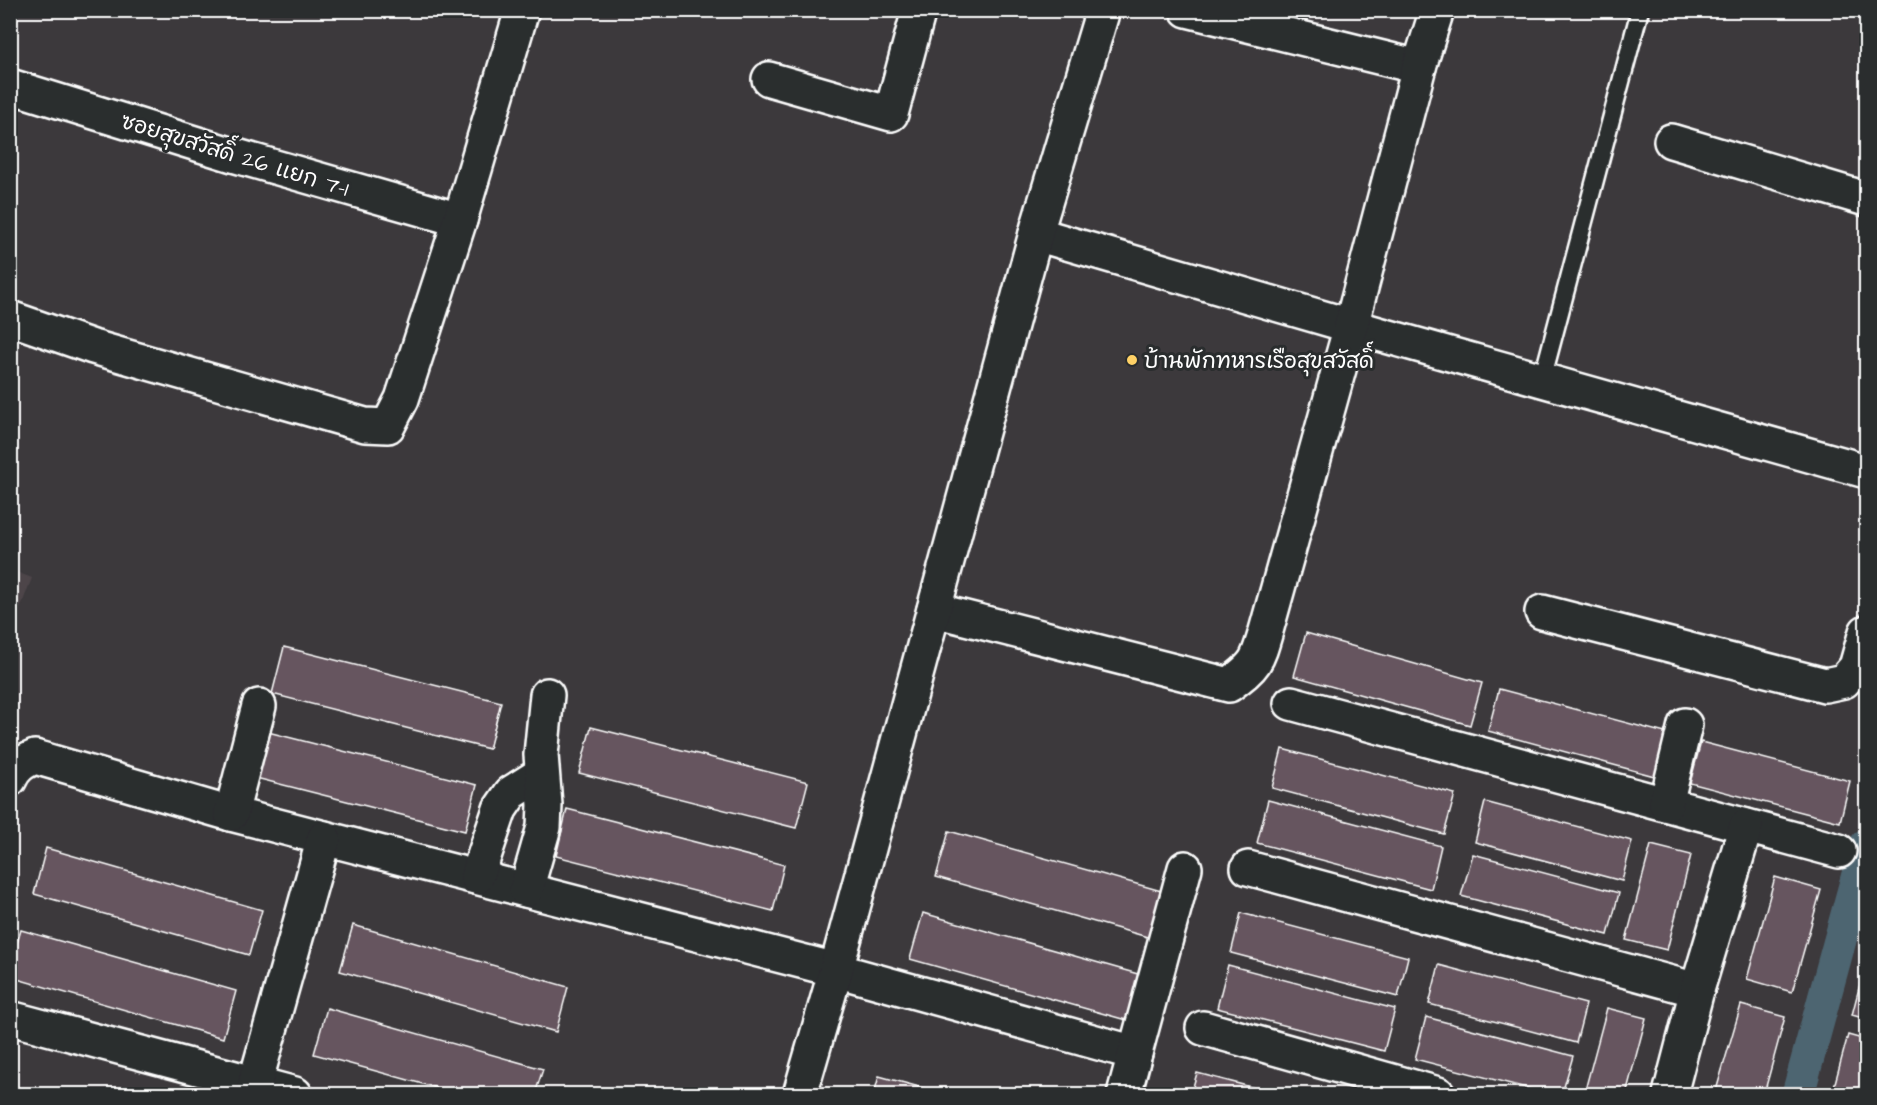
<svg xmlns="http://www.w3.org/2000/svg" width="1877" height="1105" font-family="'Architects Daughter','Playpen Sans Thai',sans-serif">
<rect width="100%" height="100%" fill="#3c393c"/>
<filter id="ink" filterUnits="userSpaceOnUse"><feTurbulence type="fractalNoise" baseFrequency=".0167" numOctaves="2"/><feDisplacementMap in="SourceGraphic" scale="12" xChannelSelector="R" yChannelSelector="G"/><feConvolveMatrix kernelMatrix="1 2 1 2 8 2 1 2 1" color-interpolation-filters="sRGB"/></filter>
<g filter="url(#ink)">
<polygon fill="#4d454a" points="11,570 32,578 11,632"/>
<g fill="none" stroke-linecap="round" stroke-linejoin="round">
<polyline stroke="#4d6571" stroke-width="33" points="1798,1094 1866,845"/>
</g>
<g fill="#66555e" stroke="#fff" stroke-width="1.5">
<polygon points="1306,633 1482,683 1470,725 1294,676"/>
<polygon points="284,647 501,702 489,749 272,694"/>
<polygon points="1499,689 1669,734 1658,777 1488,731"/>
<polygon points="591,727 808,782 796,828 579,773"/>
<polygon points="260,730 477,785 465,831 248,776"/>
<polygon points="1701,742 1850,781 1840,822 1690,783"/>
<polygon points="1282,749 1455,794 1444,834 1272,788"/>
<polygon points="1268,800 1441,846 1431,889 1257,843"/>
<polygon points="1485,802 1632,841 1622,881 1475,842"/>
<polygon points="567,809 784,865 773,911 556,856"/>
<polygon points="949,831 1165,892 1151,938 936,877"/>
<polygon points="1651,845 1691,855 1667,950 1626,940"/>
<polygon points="46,848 262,910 249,955 34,894"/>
<polygon points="1473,854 1619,893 1608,935 1461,896"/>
<polygon points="1775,877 1821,890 1792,992 1747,979"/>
<polygon points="923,913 1138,974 1126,1020 910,959"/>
<polygon points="1241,913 1408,957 1398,997 1231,953"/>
<polygon points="353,925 568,987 556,1032 340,971"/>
<polygon points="21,930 236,991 223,1038 10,977 10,966"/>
<polygon points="1866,961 1866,1019 1852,1015"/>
<polygon points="1228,965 1395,1009 1384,1051 1217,1008"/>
<polygon points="1439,965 1586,1004 1576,1043 1429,1004"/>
<polygon points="1741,1005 1785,1017 1764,1094 1715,1094"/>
<polygon points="327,1008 543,1069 535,1094 459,1094 314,1054"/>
<polygon points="1607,1008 1646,1018 1626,1094 1584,1094"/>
<polygon points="1426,1017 1573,1056 1562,1094 1549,1094 1415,1059"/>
<polygon points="1848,1035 1866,1040 1866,1094 1832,1094"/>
<polygon points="1197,1073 1278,1094 1191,1094"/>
<polygon points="879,1076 945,1094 874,1094"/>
</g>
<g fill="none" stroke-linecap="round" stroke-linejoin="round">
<defs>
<polyline id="service" points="1542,380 1640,10"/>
<g id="minor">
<polyline points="1187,10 1419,67"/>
<polyline points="769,79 891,114 919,10"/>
<polyline points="10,86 233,155 460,220"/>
<polyline points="1671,141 1866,199"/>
<polyline points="1036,234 1375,333 1866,471"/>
<polyline points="10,318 93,347 365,425 388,426 402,399 460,220 522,10"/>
<path d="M934 610 1229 685C1256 665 1257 662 1266 631L1351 326 1419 67 1437 10"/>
<polyline points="1542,612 1825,685 1844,681 1856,667 1866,632"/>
<polyline points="1291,703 1839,851"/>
<path d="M10 779C15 767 23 762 35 757L231 814 836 970 1135 1053"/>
<polyline points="1666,804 1685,725"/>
<polyline points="231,814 259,706"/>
<polyline points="1248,868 1697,990"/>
<polyline points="477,877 500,809 511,793 541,774"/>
<polyline points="526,890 544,827 545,805 541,755 547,695"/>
<polyline points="10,1018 295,1094"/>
<polyline points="1203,1028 1438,1094"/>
<polyline points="252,1094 324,838"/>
<polyline points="800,1094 836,970 1038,226 1103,10"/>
<polyline points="1124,1094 1185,868"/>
<polyline points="1670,1094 1697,990 1746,826"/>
</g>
</defs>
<use href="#service" stroke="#fff" stroke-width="21"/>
<use href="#minor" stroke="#fff" stroke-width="38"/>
<use href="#service" stroke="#2a2d2e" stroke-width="16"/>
<use href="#minor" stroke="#2a2d2e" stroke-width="33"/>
</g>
</g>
<circle fill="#ffd166" stroke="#2a2d2e" stroke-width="2" cx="1132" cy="360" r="6"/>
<g text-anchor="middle" stroke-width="6" stroke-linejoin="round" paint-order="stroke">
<g font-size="22" fill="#fff" stroke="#2a2d2e">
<text transform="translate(235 154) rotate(17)" y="8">ซอยสุขสวัสดิ์ 26 แยก 7-1</text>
</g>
<g font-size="22" fill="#fff" stroke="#2a2d2e" text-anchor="start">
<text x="1144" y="368">บ้านพักทหารเรือสุขสวัสดิ์</text>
</g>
</g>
<rect width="1877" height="1105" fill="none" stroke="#2a2d2e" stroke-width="36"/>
<rect x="18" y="18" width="1841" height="1069" fill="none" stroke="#fff" stroke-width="2" filter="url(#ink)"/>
</svg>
